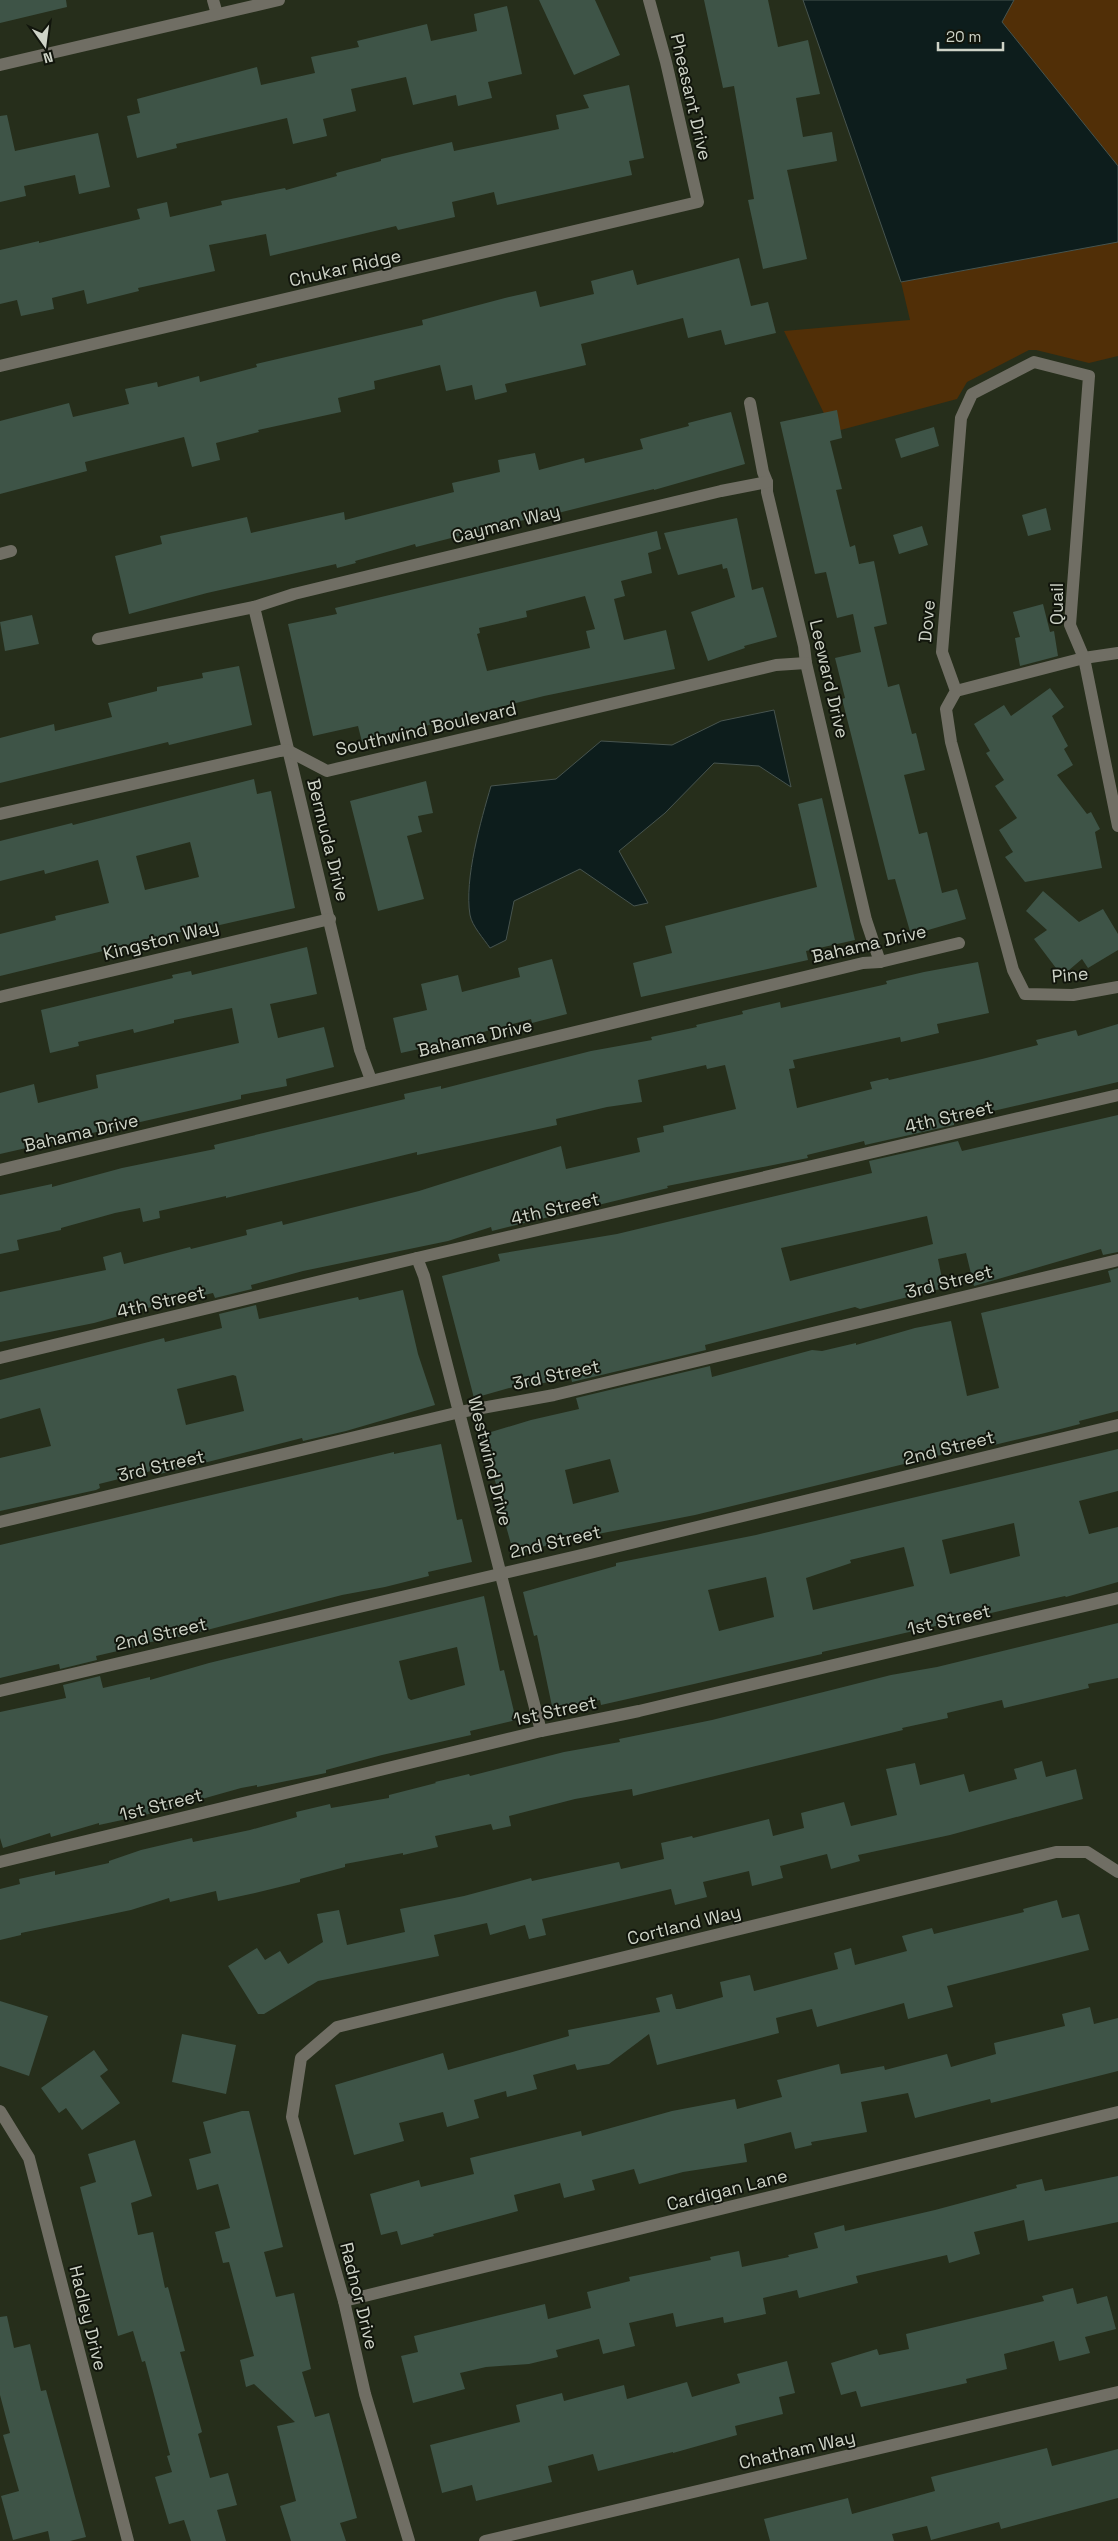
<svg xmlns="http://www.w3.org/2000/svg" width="1118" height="2541" font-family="'Space Grotesk',sans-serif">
<rect width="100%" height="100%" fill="#262e1b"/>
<g fill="#512f07">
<polygon points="1014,0 1118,0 1118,166 1002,22"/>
<polygon points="1118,242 1118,356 1089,363 1036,350 1029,350 967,382 957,399 833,432 784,331 910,320 901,282"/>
</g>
<g fill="#0d1d1c" stroke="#47544f">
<polygon points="803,0 1014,0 1002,22 1118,166 1118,242 901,282"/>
<path d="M774 710 791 787 759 766 714 763 665 813 619 851 648 903 634 906 580 869 514 901 506 940 490 948C484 939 472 926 470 915 464 879 481 820 491 786L556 779 601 741 672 745 721 721Z"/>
</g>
<g fill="#3e5447" fill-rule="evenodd">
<polygon points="0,0 66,0 67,7 0,23"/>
<polygon points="539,0 595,0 620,55 574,75"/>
<polygon points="704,0 768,0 778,47 808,40 820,94 796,98 803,137 832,132 837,161 787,170 807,259 763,269 748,200 754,199 734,86 723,88"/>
<polygon points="507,6 522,74 488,82 492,98 458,106 456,95 413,105 406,77 351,89 356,111 323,119 327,136 293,144 287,118 176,144 177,148 137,158 127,116 140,113 137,99 257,67 261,85 315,73 311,57 359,47 357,41 427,24 431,41 477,31 474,14"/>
<polygon points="629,85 644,158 629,161 632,175 497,205 494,192 452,202 455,217 398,230 396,226 270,256 266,234 209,245 215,271 138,288 139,291 87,304 84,290 52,298 54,309 21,316 17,300 0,304 0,250 39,241 39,243 140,219 137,209 167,202 170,217 222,205 221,201 285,188 286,190 337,176 336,173 381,161 381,159 452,142 454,151 559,129 556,115 589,108 583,95"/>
<polygon points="7,115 15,151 98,133 110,187 79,194 75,175 24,186 26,196 0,202 0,116"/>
<polygon points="739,258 751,306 768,302 776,333 725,345 721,330 688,338 683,318 581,344 586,365 505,384 507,392 475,400 472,385 446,391 440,365 374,381 375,389 338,398 341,412 258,430 259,432 216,443 220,460 192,467 184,437 85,462 87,471 0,494 0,421 69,403 73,417 129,404 125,389 157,382 158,387 199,376 200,382 257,367 256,364 423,325 422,320 505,298 536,291 540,307 594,294 591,281 633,270 637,285"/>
<polygon points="837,410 842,438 830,441 842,489 836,490 850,547 855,545 859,564 874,561 887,624 874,627 888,687 899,684 912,734 916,733 925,770 904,775 919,834 927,832 942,893 957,889 966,919 911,935 895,879 888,880 842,699 845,698 835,658 861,652 853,614 837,618 826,572 815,574 780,422"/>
<polygon points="731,412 745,464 654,490 654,489 554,514 510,523 416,547 415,544 355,561 356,563 337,568 336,564 207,593 129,614 115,556 162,544 160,536 247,517 251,533 344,512 345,520 454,492 452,483 500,472 498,460 535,453 539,470 584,458 585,463 643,449 640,439 689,426 688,423"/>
<polygon points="934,427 939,446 901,458 895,439"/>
<polygon points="1046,508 1051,530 1028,536 1022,515"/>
<polygon points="737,518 752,590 763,587 777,637 744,646 745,648 708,661 691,612 735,597 727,568 723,569 722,564 678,575 664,533"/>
<polygon points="922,526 928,545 899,554 893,535"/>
<path d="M657 531 661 549 648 553 652 573 621 581 625 596 614 599 624 640 666 630 675 669 544 696 362 742 358 726 313 736 288 624 337 614 335 608ZM585 596 595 629 586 631 590 648 487 671 477 634 480 633 479 628 527 617 526 611Z"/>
<polygon points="1043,604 1050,632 1054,631 1058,656 1020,666 1015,638 1020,637 1013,612"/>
<polygon points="32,615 39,644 5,651 0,622"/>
<polygon points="239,666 252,725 169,745 168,742 0,783 0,738 54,724 55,731 112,717 108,703 157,691 157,687 203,678 202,673"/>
<polygon points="1050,688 1064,707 1052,716 1068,746 1064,749 1073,765 1057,775 1087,814 1091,812 1100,829 1095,832 1102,868 1025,882 1005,857 1013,852 999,830 1017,818 995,786 1004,780 986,753 990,751 974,724 1004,705 1011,716"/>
<path d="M254 779 257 794 271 791 295 908 211 927 210 925 0 976V934L56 920 55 916 109 903 98 860 45 874 44 870 0 881V841L72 823 73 825ZM190 842 199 877 145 890 136 856Z"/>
<polygon points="426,781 433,813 418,816 422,832 407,836 424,899 378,911 350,801"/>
<polygon points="822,798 855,940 806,951 808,960 641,997 633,963 672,953 665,926 817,887 798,804"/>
<polygon points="1043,891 1079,922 1103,909 1118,934 1118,950 1088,968 1082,959 1062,976 1034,939 1047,930 1026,911"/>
<polygon points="307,947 317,994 270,1004 278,1038 324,1027 334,1067 286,1079 287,1086 241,1095 241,1099 0,1154 0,1093 34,1084 38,1103 98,1088 96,1075 239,1043 232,1008 174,1020 174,1023 134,1033 133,1029 78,1042 79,1046 50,1053 41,1010 173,978 172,975 191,971 192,975"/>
<polygon points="552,959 567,1014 532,1023 531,1019 472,1035 473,1037 401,1053 393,1018 427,1010 421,984 458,975 462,992 520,977 518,968"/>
<polygon points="978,962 989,1013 937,1024 939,1033 901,1042 900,1037 793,1060 795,1068 789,1069 797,1108 872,1089 870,1082 888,1078 889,1080 982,1059 1038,1045 1036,1040 1076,1030 1078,1036 1118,1024 1118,1082 954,1120 954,1125 865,1145 864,1141 807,1155 808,1158 667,1186 668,1188 492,1231 491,1227 448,1241 303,1271 251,1285 252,1289 215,1298 213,1293 162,1304 94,1323 0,1342 0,1292 106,1270 103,1257 121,1252 124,1264 190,1247 191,1249 247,1235 246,1230 282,1221 283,1225 419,1191 561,1146 566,1169 640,1152 637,1138 664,1132 663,1126 736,1109 725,1065 707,1069 706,1065 638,1080 642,1102 607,1107 556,1119 557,1125 417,1155 417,1152 226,1198 226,1196 159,1211 160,1218 143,1222 140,1208 115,1213 61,1228 61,1230 17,1240 19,1250 0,1254 0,1195 52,1184 52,1187 122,1168 215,1149 214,1145 405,1099 404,1094 441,1086 441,1089 591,1051 652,1040 651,1037 697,1027 696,1025 743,1014 742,1011 780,1002 781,1008 887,984 886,981 924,972"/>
<path d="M1118 1115V1252L1103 1255 1101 1249 974 1286 966 1253 938 1259 944 1288 860 1309 855 1307 705 1345 706 1350 572 1382 571 1377 521 1388 520 1385 474 1398 442 1276 500 1261 498 1254 617 1234 872 1173 869 1161 958 1141 962 1151ZM927 1216 933 1244 790 1281 781 1248Z"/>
<path d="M1118 1268V1411L1079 1421 1080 1424 1045 1433 994 1445V1442L695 1515 562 1541 514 1555 501 1508 503 1507 481 1435 531 1420 579 1409 576 1398 710 1366 712 1377 812 1350 822 1351 856 1343V1345L915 1328 951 1321 967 1396 999 1388 981 1313 1111 1282 1108 1271ZM610 1459 619 1492 573 1504 565 1470Z"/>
<path d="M403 1290 418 1354 435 1405 346 1431 303 1441 302 1438 160 1474 159 1469 99 1484 100 1488 96 1490 0 1511V1458L51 1446 40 1408 0 1419V1380L164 1338 165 1342 222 1328 219 1314 256 1305 259 1319 358 1297 359 1300ZM233 1375 236 1376 244 1411 186 1425 177 1389Z"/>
<polygon points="441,1444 457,1520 462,1519 472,1562 428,1572 429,1576 385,1587 342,1595 184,1636 134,1645 135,1647 96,1656 97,1660 60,1669 59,1664 50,1666 0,1678 0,1545 394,1452 394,1454"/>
<path d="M1118 1449V1491L1079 1501 1089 1534 1118 1527V1582L1066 1597 1065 1596 879 1639 822 1652V1654L694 1684 601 1705 600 1700 553 1711 537 1635 534 1636 523 1592 616 1566V1563L756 1535ZM1014 1523 1020 1556 950 1574 942 1540ZM904 1547 914 1586 813 1610 806 1578 851 1563 850 1560ZM766 1577 774 1617 719 1631 708 1590Z"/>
<path d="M484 1596 500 1671 504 1670 516 1720 470 1731 471 1735 382 1755 326 1770V1773L257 1787V1785L241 1788 145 1815 99 1825V1823L51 1837 50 1833 3 1848 0 1838V1712L66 1698 63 1685 100 1676 103 1688 150 1677V1680L209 1663ZM457 1647 465 1685 411 1700 408 1698 399 1661Z"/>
<polygon points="1118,1623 1118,1678 1088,1684 1089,1688 1004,1708 1002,1700 947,1713 948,1718 902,1728 903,1730 633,1796 632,1789 575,1799 509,1816 511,1826 493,1830 491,1824 435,1836 438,1847 403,1855 403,1853 345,1864 345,1867 300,1879 300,1882 255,1893 218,1901 216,1891 170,1902 169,1898 131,1910 21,1933 21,1935 0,1940 0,1889 20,1884 19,1879 55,1871 55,1875 109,1863 109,1861 141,1850 192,1838 193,1842 250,1830 297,1817 296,1812 330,1804 331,1808 389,1798 389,1795 436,1783 435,1782 469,1774 470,1776 564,1752 620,1742 619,1739 712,1720 891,1675 937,1667"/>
<polygon points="1042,1761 1046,1777 1076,1769 1083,1799 950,1835 858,1855 860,1861 831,1869 827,1854 780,1866 783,1878 752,1886 749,1871 703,1882 707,1897 675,1905 671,1889 542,1919 546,1935 529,1939 525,1925 490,1935 487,1923 434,1935 439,1956 318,1981 264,2014 258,2014 228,1966 257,1948 265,1960 280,1951 288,1964 323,1942 317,1914 339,1910 347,1945 405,1932 400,1909 464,1896 531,1878 532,1881 619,1862 621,1869 664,1859 661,1843 692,1836 693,1838 769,1819 773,1836 804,1828 801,1813 844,1802 851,1826 897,1815 886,1769 915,1763 920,1785 964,1774 969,1792 1017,1779 1014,1769"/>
<polygon points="1057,1900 1062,1918 1079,1914 1089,1950 947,1986 953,2007 908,2019 904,2003 817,2027 812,2009 776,2018 779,2033 657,2065 649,2034 609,2064 577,2070 575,2064 533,2075 537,2089 507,2097 506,2091 474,2100 479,2118 447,2127 443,2112 399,2123 404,2141 354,2155 335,2085 443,2053 448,2070 569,2036 568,2030 660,2012 656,1998 672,1994 676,2009 680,2009 723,1997 720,1982 750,1975 754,1991 838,1969 834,1953 851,1948 855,1965 907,1951 902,1936 932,1928 934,1934 1024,1912 1023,1909"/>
<polygon points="0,2001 48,2016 29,2076 0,2066"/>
<polygon points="1090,2007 1094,2024 1118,2018 1118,2071 991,2103 990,2099 915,2118 908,2093 861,2102 867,2132 811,2142 812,2145 795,2149 791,2132 744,2144 747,2162 683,2172 639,2184 634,2169 592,2180 595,2190 564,2198 560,2183 514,2195 518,2211 433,2234 434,2236 401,2245 397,2231 381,2235 370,2194 419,2180 421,2187 474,2174 470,2158 581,2131 582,2136 672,2111 735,2099 737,2109 782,2097 777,2080 839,2064 841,2074 884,2066 885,2070 947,2054 951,2067 996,2054 994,2043 1065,2026 1062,2014"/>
<polygon points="182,2034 236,2045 226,2094 172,2082"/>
<polygon points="94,2050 108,2070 100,2076 120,2103 82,2130 66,2108 59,2113 41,2088"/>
<polygon points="242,2111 249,2111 283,2247 264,2252 276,2297 294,2293 311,2369 302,2372 315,2417 329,2413 357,2518 340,2523 346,2541 291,2541 280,2506 296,2501 277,2426 295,2422 254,2384 246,2387 240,2360 254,2356 229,2262 223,2263 215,2232 230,2228 218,2184 197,2190 189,2159 211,2153 203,2122"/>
<polygon points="135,2140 152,2196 131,2203 138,2235 153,2232 165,2288 168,2287 185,2351 180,2352 202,2432 198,2434 210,2478 228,2473 237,2505 217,2510 226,2541 191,2541 184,2520 169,2524 155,2477 172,2472 167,2456 170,2455 145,2361 142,2362 133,2331 118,2336 80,2187 96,2182 88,2154"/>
<polygon points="1118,2176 1118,2222 1028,2241 1024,2220 974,2232 980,2254 949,2263 947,2255 856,2276 858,2283 799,2298 797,2290 763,2298 766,2314 724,2323 723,2317 676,2327 673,2313 629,2323 635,2346 603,2354 599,2339 556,2350 558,2357 529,2364 486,2367 460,2373 465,2389 413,2403 401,2356 418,2352 414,2336 545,2304 548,2319 591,2308 587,2292 630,2281 629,2277 711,2260 710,2257 739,2251 742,2267 789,2257 788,2255 818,2248 814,2233 844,2225 845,2231 935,2210 1017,2188 1016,2185 1042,2179 1045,2191"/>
<polygon points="1073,2288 1077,2304 1107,2296 1116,2329 1085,2337 1090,2353 1059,2361 1054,2341 1004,2354 1007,2369 966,2379 967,2383 861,2407 856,2391 841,2395 831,2363 877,2349 879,2355 909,2349 906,2334 1044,2301 1042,2296"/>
<polygon points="7,2316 14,2348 30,2344 41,2391 46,2390 86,2537 70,2541 50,2541 48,2531 13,2540 1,2496 19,2491 3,2435 10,2433 0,2395 0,2317"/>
<polygon points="787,2361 795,2393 779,2397 783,2414 735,2426 737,2435 673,2453 673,2452 598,2471 593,2454 548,2466 552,2482 476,2501 472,2485 442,2493 430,2445 520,2422 516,2405 562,2393 564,2401 624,2385 627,2399 687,2382 692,2397 740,2383 737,2374"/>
<polygon points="1047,2448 1052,2466 1118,2449 1118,2498 1001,2529 999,2522 931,2540 927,2526 892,2534 894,2541 770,2541 764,2519 848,2498 852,2514 935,2491 931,2477"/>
</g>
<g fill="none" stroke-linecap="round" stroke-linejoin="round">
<g stroke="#706e64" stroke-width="12">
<polyline points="213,0 217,14"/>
<polyline points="0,65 279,0"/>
<polyline points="0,366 698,202 666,62 649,0"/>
<polyline points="750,403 763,472 767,482 767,492 804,646 806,663 866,920 880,962"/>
<polyline points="0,554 11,551"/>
<polyline points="254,607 360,1050 371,1080"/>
<polyline points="98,639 254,607 294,594 721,491 767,482"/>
<polyline points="956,691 1084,658 1118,653"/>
<polyline points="0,814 280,751 287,750 327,771 776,665 806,663"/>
<polyline points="1118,826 1084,658 1070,625 1089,376 1034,362 972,394 961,418 942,652 956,691 946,709 951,742 1013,970 1025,994 1073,995 1118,987"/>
<polyline points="0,997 330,919"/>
<polyline points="0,1170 863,963 880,962 959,943"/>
<polyline points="417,1258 424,1276 541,1731"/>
<polyline points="0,1358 417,1258 1118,1095"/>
<polyline points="0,1522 460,1412 554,1395 1118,1260"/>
<polyline points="0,1691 590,1553 1118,1425"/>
<polyline points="0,1862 541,1731 639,1711 1118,1598"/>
<polyline points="0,2111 29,2158 128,2541"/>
<polyline points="344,2301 1118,2112"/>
<polyline points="409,2541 365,2394 344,2301 292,2117 301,2058 337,2027 1056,1852 1087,1852 1118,1872"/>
<polyline points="485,2541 1118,2392"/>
</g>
</g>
<g text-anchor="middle" stroke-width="4" stroke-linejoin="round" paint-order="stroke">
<g font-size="18" fill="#ced3c7" stroke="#11150c">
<text transform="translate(691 97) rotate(77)" y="6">Pheasant Drive</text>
<text transform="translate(345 268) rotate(-13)" y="6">Chukar Ridge</text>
<text transform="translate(506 524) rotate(-14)" y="6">Cayman Way</text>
<text transform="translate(1057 604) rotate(-90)" y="6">Quail</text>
<text transform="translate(927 621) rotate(-85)" y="6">Dove</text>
<text transform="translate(829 679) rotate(77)" y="6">Leeward Drive</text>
<text transform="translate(426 729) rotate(-13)" y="6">Southwind Boulevard</text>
<text transform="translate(328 840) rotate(76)" y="6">Bermuda Drive</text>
<text transform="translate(161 940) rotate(-14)" y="6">Kingston Way</text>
<text transform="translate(869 944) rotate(-13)" y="6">Bahama Drive</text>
<text transform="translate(1070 975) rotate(-5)" y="6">Pine</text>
<text transform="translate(475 1038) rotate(-13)" y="6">Bahama Drive</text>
<text transform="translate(949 1117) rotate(-13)" y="6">4th Street</text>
<text transform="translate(81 1133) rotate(-13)" y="6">Bahama Drive</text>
<text transform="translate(555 1209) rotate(-13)" y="6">4th Street</text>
<text transform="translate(949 1282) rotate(-14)" y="6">3rd Street</text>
<text transform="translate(161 1302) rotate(-13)" y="6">4th Street</text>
<text transform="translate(556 1375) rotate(-12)" y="6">3rd Street</text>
<text transform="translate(949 1448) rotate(-14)" y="6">2nd Street</text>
<text transform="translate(490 1461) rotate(76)" y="6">Westwind Drive</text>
<text transform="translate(161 1466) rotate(-13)" y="6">3rd Street</text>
<text transform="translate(555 1542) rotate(-13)" y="6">2nd Street</text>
<text transform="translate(949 1620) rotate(-13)" y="6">1st Street</text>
<text transform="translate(161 1634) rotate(-13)" y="6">2nd Street</text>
<text transform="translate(555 1711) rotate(-12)" y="6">1st Street</text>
<text transform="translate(161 1805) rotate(-14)" y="6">1st Street</text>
<text transform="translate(684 1925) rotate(-14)" y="6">Cortland Way</text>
<text transform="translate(727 2190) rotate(-14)" y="6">Cardigan Lane</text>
<text transform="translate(359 2296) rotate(76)" y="6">Radnor Drive</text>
<text transform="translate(88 2318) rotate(76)" y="6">Hadley Drive</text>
<text transform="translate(797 2450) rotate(-13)" y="6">Chatham Way</text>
</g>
</g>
<g transform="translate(45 45) rotate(166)" stroke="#11150c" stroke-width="4" paint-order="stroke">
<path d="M0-4L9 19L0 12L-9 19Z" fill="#ced3c7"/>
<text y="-8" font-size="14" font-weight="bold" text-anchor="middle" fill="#ced3c7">N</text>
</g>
<path d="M938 42v8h65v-8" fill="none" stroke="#ced3c7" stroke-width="2.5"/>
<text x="946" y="42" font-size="15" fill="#ced3c7" stroke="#11150c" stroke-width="4" paint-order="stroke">20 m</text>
</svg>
